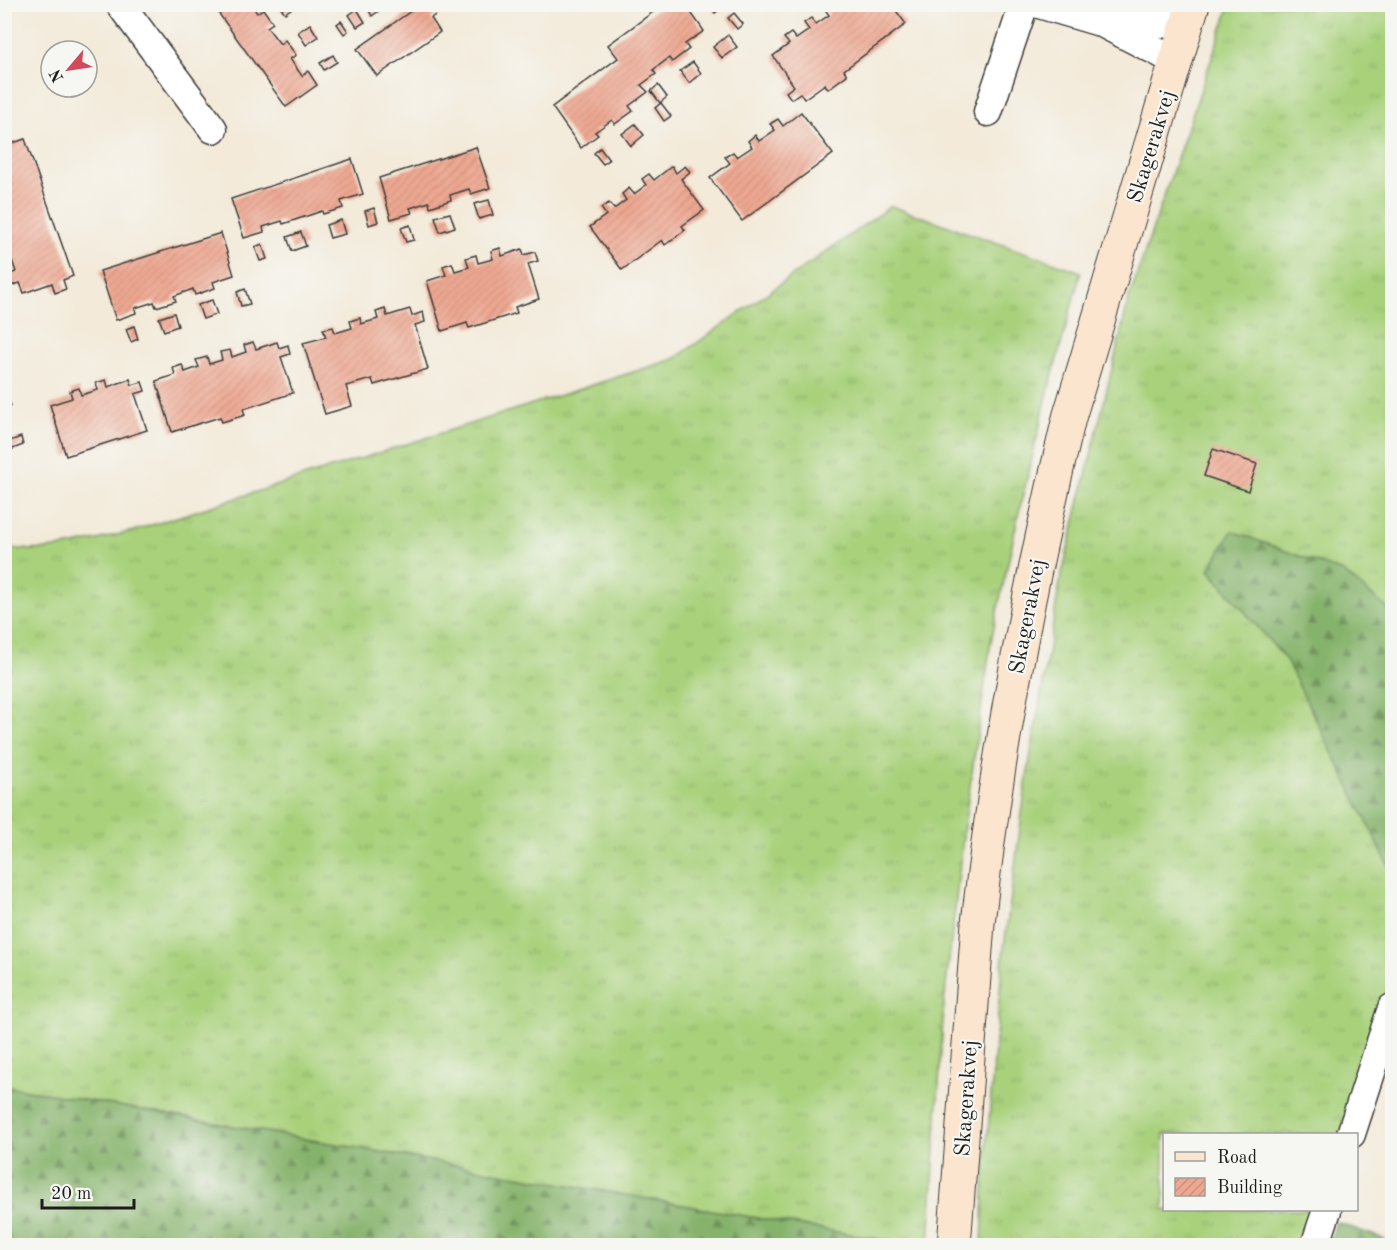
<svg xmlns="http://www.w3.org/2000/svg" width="1397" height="1250" font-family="'Old Standard TT',serif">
<defs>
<pattern id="grass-tufts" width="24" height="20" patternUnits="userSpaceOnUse" patternTransform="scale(1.5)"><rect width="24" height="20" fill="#a9d17c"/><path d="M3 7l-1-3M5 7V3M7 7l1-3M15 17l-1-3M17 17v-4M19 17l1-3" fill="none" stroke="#91b36b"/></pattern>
<pattern id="forest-firs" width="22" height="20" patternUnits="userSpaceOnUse" patternTransform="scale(1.5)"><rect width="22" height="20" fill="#86b36c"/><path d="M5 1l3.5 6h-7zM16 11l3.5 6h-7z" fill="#6d9158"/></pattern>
<pattern id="building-hatch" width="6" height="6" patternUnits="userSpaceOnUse" patternTransform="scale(1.5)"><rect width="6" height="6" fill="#eea892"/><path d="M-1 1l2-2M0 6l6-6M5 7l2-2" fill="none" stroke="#cc907d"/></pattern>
</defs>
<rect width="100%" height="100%" fill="#f6f6f2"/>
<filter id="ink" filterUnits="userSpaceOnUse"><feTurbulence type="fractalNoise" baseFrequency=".0167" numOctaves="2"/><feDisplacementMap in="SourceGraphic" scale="12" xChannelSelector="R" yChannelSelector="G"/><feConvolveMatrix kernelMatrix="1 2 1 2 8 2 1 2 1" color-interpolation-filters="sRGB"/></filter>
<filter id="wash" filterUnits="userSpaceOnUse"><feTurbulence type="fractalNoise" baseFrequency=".008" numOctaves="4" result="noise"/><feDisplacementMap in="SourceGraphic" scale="24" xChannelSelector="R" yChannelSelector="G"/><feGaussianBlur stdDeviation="1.35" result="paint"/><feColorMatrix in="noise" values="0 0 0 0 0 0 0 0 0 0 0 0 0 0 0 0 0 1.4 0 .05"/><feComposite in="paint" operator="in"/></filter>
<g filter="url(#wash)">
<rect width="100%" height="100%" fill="#f3ead9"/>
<g fill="url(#grass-tufts)" stroke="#62764c" stroke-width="1.5">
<polygon points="1230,5 1392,5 1392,974 1341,1134 1164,1134 1164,1210 1317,1210 1305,1245 982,1246 985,1166 1003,955 1027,777 1060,582 1130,295"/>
<path d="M891 206 1081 272 1048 392 1021 503 991 641 965 820 944 1003 929 1245H893V1242L5 1086 4 547C47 556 91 541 133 531L674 359Z"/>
</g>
<g fill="url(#forest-firs)" stroke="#516844" stroke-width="1.5">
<polygon points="1232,531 1343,572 1392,612 1392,872 1286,660 1209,570"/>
<polygon points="4,1086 893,1242 893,1245 5,1245"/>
<polygon points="1336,1222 1387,1240 1387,1245 1329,1246"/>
</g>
<g id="blocks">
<g fill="url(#building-hatch)">
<polygon points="212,4 251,4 257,13 263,9 273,23 267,27 280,44 285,40 296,55 290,59 302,76 308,71 317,85 286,107"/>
<polygon points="278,4 298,4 285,13"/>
<polygon points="365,4 376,4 380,10 372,16"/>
<polygon points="421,4 451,4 431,18 440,32 377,76 357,49"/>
<polygon points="664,4 685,4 704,31 685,44 689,49 672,62 669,58 653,70 656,74 641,85 648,92 629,106 633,111 615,124 612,120 595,132 598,135 581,148 552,107 618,58 608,45"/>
<polygon points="709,4 727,4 715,13"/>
<polygon points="830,4 833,4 836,9 843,4 891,4 906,24 844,70 847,75 828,89 825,84 804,99 800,93 791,99 786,92 794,86 773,56 789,44 784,38 791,33 796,39 809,30 804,23 811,18 816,24 829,15 824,8"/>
<polygon points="357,9 365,22 357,27 349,15"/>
<polygon points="734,13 743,24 737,29 728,18"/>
<polygon points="341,21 348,31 344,34 337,24"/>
<polygon points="310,24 318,37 306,45 298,32"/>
<polygon points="728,35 737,47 722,58 713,47"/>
<polygon points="333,55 337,62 324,70 320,63"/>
<polygon points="693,62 701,73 689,83 680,71"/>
<polygon points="658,85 667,97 660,103 651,91"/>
<polygon points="661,103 671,116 664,121 655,108"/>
<polygon points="801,112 833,154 742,221 710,178 730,163 725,157 733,152 737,157 752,147 748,141 755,135 759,141 775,130 770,124 778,119 783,126"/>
<polygon points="635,124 644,135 631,146 622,134"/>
<polygon points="25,139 73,276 63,280 66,289 55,293 52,283 24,293 20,283 4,288 4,276 16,272 6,243 4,243 4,146"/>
<polygon points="476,147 490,188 471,194 469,189 450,195 451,200 430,207 429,202 410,208 412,213 391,219 379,178"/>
<polygon points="600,148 609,160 603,164 594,153"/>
<polygon points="352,159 363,194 341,201 343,208 323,214 322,211 283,224 282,221 263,227 264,232 244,238 231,199"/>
<polygon points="672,166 676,173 685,166 690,172 681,179 704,210 682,226 685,230 665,245 662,240 622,270 590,227 606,215 601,208 609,203 614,209 626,200 622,194 629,188 634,194 646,185 642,179 649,174 654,180"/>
<polygon points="489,200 493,215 479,219 474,204"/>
<polygon points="374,208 378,222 369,225 365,211"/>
<polygon points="450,213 455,227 440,232 435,217"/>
<polygon points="341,220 345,234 330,238 326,225"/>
<polygon points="410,225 414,240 406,242 401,228"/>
<polygon points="301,232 306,246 292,251 287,237"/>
<polygon points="221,233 234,275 213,282 215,288 195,295 193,289 174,296 176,301 156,307 154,302 135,308 136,313 116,320 100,271"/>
<polygon points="262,244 267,259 260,261 255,247"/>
<polygon points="500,248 502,256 522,249 524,255 535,252 538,261 528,264 539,299 515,307 517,313 469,328 467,323 442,331 427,281 446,275 443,266 452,263 455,271 469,267 466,258 476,255 478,263 493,259 491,251"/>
<polygon points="245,289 250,304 241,306 237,292"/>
<polygon points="212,300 217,314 203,319 198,305"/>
<polygon points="385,309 387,316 410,309 412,316 423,312 425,322 415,325 428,369 374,385 372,379 346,386 352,406 325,414 303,343 326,337 323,329 333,327 335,333 352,328 350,321 353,320 360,318 361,324 378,319 376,312"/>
<polygon points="174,313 178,326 164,331 159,318"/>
<polygon points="134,326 138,339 131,342 126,329"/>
<polygon points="253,342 256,349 277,342 279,348 288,345 290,354 281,357 293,393 243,409 245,415 222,422 220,417 172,432 156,381 175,375 173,368 182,365 185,372 199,367 196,360 207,357 209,364 222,360 220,352 230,350 232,357 246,352 244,345"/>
<polygon points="130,379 132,385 142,382 145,391 135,394 147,430 66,456 50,405 72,398 70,391 79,388 81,395 98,390 96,383 106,380 108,387"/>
<polygon points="8,398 11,406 4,408 4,399"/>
<polygon points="21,437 23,445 10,450 7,442"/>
<polygon points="1213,449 1257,464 1248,491 1204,476"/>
</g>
</g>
</g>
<g filter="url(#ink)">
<use href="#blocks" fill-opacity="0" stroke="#3c3b38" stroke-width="1.5"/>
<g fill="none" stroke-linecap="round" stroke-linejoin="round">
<defs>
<g id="street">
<polyline points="120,4 213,129"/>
<polyline points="1039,4 1100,22 1176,61"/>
<polyline points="1108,22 1188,24"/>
<polyline points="988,112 1024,4"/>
<polyline points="1351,1134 1392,1008"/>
<polyline points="1315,1246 1327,1210"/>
</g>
<path id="secondary" d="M954 1246 978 923C997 753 1029 585 1069 418L1193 4"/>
</defs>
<use href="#street" stroke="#3c3b38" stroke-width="31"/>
<use href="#secondary" stroke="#3c3b38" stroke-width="35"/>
<use href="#street" stroke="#fff" stroke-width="28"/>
<use href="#secondary" stroke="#fbe5cf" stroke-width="33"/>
</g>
</g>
<g text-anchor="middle" stroke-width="4.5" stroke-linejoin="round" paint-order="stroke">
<g font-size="22" fill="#1c1c1c" stroke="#f6f6f2">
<text transform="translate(1150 146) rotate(-73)" y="8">Skagerakvej</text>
<text transform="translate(1026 616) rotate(-79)" y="8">Skagerakvej</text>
<text transform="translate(965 1098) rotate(-86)" y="8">Skagerakvej</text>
</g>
</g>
<rect width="1397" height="1250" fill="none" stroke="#f6f6f2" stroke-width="24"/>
<rect x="1163" y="1133" width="195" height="78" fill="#f6f6f2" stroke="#9f9f9c" stroke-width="1.5"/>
<rect x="1175" y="1152" width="30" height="9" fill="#fbe5cf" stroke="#9f9f9c" stroke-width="1.5"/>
<text x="1217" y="1163" font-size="18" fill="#1c1c1c">Road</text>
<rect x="1175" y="1178" width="30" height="18" fill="url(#building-hatch)" stroke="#9f9f9c" stroke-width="1.5"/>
<text x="1217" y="1193" font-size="18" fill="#1c1c1c">Building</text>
<g transform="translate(69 69) rotate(241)"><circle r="28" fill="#f6f6f2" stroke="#9f9f9c" stroke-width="1.5"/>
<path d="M0-4.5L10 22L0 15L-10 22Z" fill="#d1495b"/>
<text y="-9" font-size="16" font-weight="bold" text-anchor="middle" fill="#1c1c1c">N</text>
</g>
<path d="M42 1199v9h92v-9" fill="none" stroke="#1c1c1c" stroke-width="3"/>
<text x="51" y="1199" font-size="18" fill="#1c1c1c" stroke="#f6f6f2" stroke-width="4.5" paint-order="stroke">20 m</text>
</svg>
